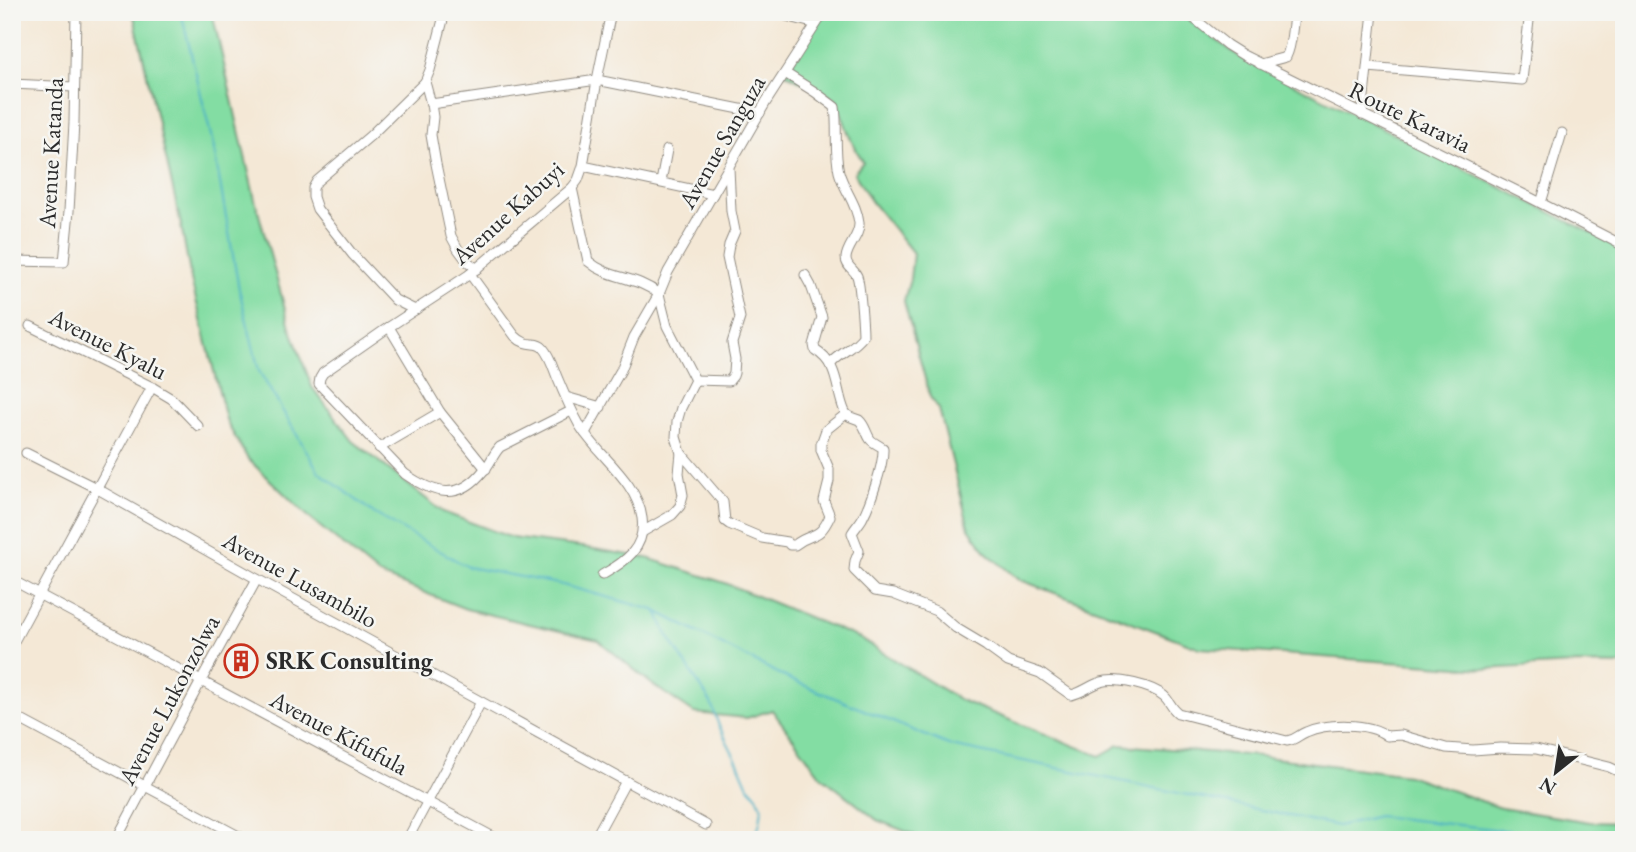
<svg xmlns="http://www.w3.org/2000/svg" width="1636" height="852" font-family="'EB Garamond',serif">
<rect width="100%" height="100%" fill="#f6f6f2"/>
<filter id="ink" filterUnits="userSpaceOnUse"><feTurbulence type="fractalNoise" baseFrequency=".0143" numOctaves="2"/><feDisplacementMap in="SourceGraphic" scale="14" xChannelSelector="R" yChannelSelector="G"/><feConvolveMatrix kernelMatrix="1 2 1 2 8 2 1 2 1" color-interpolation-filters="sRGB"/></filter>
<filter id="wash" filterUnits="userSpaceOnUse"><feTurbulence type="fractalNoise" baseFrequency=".00686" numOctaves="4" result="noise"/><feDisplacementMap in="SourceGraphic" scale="28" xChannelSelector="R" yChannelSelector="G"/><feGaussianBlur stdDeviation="1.57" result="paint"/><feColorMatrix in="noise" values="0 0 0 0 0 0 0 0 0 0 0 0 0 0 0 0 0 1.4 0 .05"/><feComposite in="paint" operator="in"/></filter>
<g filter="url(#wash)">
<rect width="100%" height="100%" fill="#f4e8d6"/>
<g fill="#83dda3" stroke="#578467" stroke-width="2">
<polygon points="133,12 212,12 255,200 290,327 312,387 353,441 443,512 512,538 582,547 647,558 725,583 859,638 960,700 1100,756 1119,745 1259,756 1408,775 1501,808 1590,822 1624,823 1624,840 927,840 877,820 821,776 772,710 747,718 694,713 653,685 598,640 466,609 379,575 312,520 248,459 227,423 192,284 181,225"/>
<polygon points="824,12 1181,12 1197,26 1240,57 1624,249 1624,665 1572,664 1485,669 1200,648 1018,579 987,553 969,528 939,409 930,397 904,301 910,279 913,253 871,201 854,173 863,162 851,140 836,99 785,73"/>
</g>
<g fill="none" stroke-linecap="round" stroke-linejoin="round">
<g stroke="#47b0c6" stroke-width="2">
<polyline points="181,12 213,144 239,289 259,371 319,472 375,514 468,567 559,584 654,610 789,679 951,746 1338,826 1378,816 1521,832 1570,840"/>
<polyline points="657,611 666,633 711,703 719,726 738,763 747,784 757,796 762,808 760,822 756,835 752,840"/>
</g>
</g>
</g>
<g filter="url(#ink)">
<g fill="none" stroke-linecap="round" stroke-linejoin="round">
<defs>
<g id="minor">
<polyline points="445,12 430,70 425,82 431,104 433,117 431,135 436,164 451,236 458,249 467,261 477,269"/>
<polyline points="771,12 816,24"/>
<polyline points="1186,12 1227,45 1243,55 1531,198 1624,246"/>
<polyline points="1490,12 1530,15"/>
<polyline points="1327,13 1327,12"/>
<path d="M1260 64 1286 57C1293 44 1291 28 1295 13"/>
<polyline points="1368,67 1522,80 1530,12"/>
<path d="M785 73 815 92 835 107C838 128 834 151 839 172 844 190 857 204 859 223 860 236 847 246 846 258 846 267 854 269 857 276 860 284 863 326 863 336 855 348 839 353 830 365"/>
<polyline points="12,84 74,87"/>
<polyline points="431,104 597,80 760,113"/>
<polyline points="1362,115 1373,12"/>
<polyline points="583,166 713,194"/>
<polyline points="661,182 667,150"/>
<path d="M572 188 588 261C610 280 635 275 659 294L667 326 695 380"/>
<polyline points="1541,203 1562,133"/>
<polyline points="12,261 64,262 69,211 74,123 76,12"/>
<path d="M470 274 515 336C528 349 536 340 543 348 550 356 553 367 557 377 564 394 571 410 580 426 599 457 637 481 642 518 646 548 625 562 602 575"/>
<path d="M805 275 811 286 822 317 814 345 815 350C840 365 835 390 845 412 848 418 853 417 859 420 865 425 866 433 870 439 873 443 879 445 883 448 884 465 870 504 862 519 859 524 855 528 852 533L859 551 855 561 854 570 875 591 893 594 936 611 956 628 986 646 1008 662 1040 673 1071 695C1082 693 1091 685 1101 682 1117 677 1152 686 1164 696 1170 701 1171 708 1178 713L1287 741C1296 740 1298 735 1306 732 1327 723 1369 722 1387 736L1401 735 1446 748 1473 750 1500 748 1536 749 1609 767 1624 774"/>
<polyline points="415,310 395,300 353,255 317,209 313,197 313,188 317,181 370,136 425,82"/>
<polyline points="30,326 152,387 172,399 198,426"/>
<polyline points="389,327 440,412 486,469"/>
<polyline points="695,380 729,381 733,376 734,373 735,359 732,343 740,318 727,257 729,245 735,231 731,211 729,168"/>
<polyline points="566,397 601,407"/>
<path d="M571 411 500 447C493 454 491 463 484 470 459 502 434 494 405 474L319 384 320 378 323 373 389 327 470 274 572 188 578 180 583 166 597 80 611 12"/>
<polyline points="585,433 621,370 634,337 659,294 668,272 766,102 824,12"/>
<polyline points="379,448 440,412"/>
<polyline points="26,453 96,488 257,579 706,825"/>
<path d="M681 453 723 502 725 521 729 524 762 538 787 542 790 545H795C812 531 818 542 830 516L824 501 829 481V469L821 450V444L826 430 846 414"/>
<polyline points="644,531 672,515 680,506 683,495 679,473 681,453 676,437 677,422 681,408 695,380"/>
<polyline points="12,580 499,840"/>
<polyline points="12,645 152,387"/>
<polyline points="12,715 246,840"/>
<polyline points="116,840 201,681 257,579"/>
<polyline points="407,840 481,702"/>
<polyline points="594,840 626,781"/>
</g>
</defs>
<use href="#minor" stroke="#908a80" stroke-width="11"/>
<use href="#minor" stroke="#fff" stroke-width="9"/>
</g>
</g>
<defs>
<symbol id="building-ring" viewBox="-11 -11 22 22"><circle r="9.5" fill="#f6f6f2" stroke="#c8321e" stroke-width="1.5"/><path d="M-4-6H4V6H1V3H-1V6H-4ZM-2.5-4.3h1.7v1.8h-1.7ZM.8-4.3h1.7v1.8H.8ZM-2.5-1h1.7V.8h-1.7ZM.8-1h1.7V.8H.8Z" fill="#c8321e"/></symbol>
</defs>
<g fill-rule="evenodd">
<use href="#building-ring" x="222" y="642" width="38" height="38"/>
</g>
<g text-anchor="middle" stroke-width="5" stroke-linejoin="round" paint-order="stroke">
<g font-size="24" fill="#2b2b2b" stroke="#f6f6f2">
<text transform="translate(1410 117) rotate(26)" y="8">Route Karavia</text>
<text transform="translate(722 142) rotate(-60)" y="8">Avenue Sanguza</text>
<text transform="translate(51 153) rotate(-87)" y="8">Avenue Katanda</text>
<text transform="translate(508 213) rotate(-42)" y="8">Avenue Kabuyi</text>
<text transform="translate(108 344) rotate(27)" y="8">Avenue Kyalu</text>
<text transform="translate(300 580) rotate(29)" y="8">Avenue Lusambilo</text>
<text transform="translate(169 700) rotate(-62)" y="8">Avenue Lukonzolwa</text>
<text transform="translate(339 733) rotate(28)" y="8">Avenue Kifufula</text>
</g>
<g font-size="24" font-weight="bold" fill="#2b2b2b" stroke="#f6f6f2" text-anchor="start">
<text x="266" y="669">SRK Consulting</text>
</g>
</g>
<rect width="1636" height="852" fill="none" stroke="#f6f6f2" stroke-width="42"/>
<g transform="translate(1556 772) rotate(210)" stroke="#f6f6f2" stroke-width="5" paint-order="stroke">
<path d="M0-5L12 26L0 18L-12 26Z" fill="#2b2b2b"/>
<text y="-10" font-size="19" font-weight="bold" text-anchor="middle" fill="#2b2b2b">N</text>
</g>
</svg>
